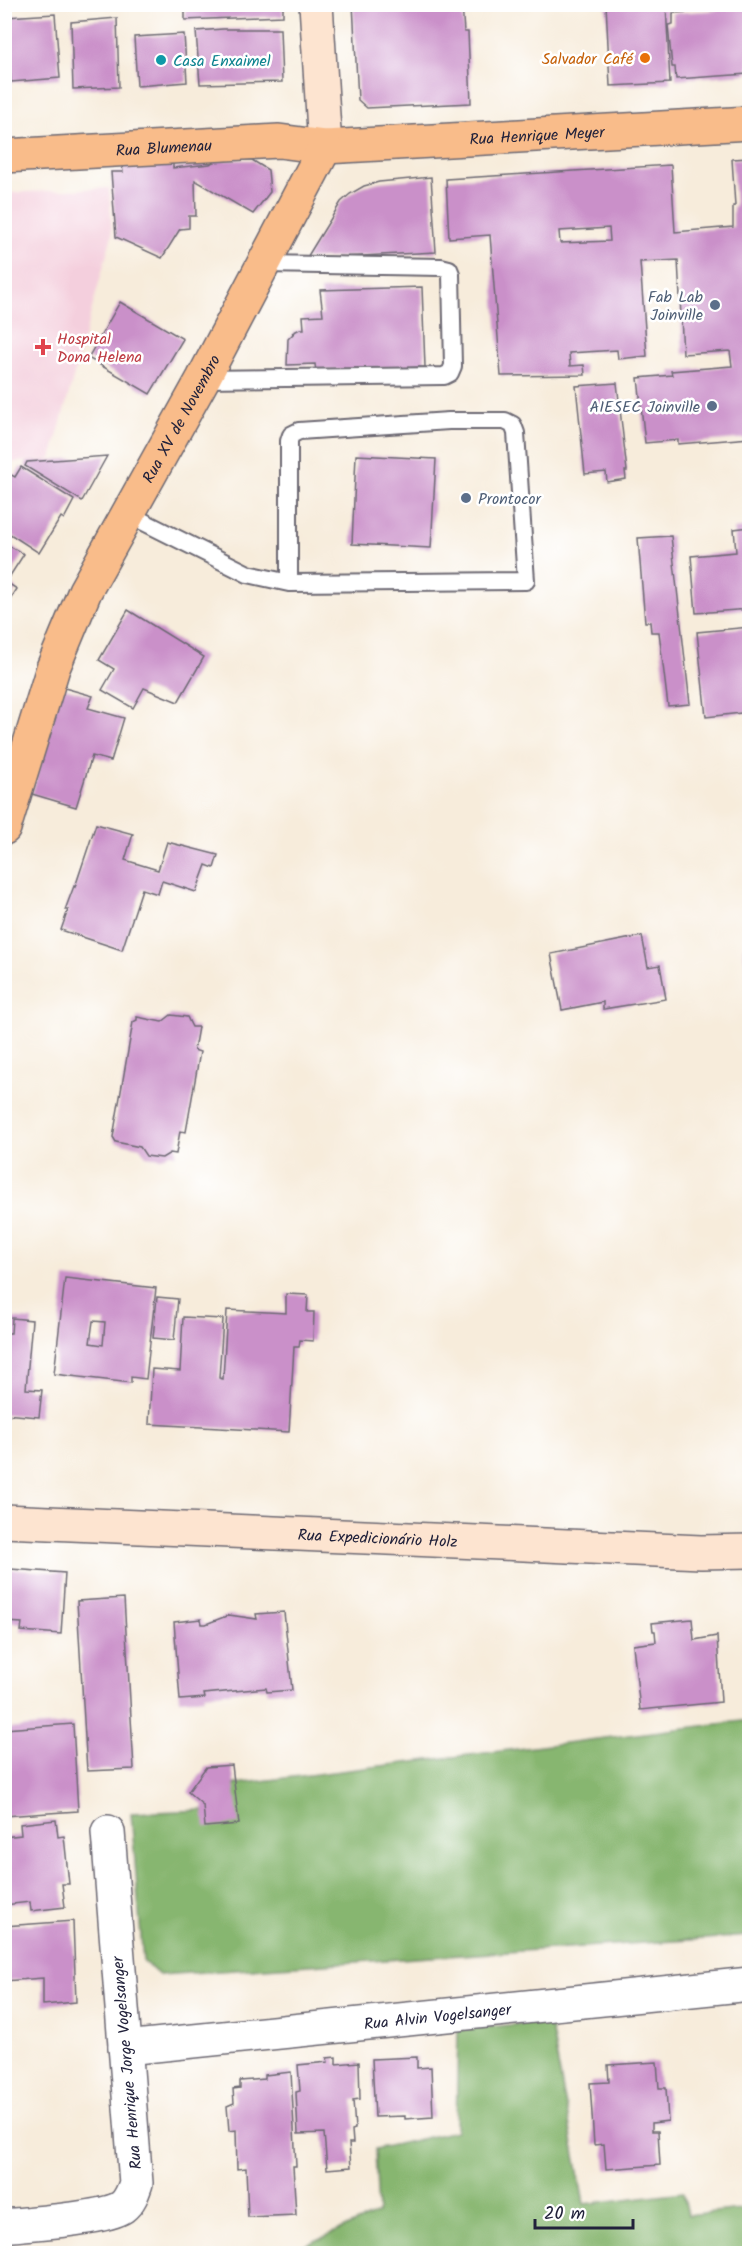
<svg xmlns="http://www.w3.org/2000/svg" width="754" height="2258" font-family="Kalam,sans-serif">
<rect width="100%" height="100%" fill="#fff"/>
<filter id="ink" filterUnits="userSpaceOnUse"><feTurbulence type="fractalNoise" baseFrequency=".0167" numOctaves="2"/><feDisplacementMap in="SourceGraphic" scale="12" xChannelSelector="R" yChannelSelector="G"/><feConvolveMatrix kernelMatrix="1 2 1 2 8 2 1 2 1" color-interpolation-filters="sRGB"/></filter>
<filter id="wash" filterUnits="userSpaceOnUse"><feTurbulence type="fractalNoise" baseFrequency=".008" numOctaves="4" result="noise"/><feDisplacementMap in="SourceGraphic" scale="24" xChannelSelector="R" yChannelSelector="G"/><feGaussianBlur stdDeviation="1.35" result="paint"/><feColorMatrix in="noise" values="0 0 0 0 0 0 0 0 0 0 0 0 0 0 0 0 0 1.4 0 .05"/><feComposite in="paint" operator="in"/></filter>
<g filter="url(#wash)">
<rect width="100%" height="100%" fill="#f7ecdb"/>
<polygon fill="#f4cfdd" points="109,188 112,235 51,459 5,463 5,193"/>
<g fill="#87b66f" stroke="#546c55" stroke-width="1.5">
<polygon points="749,1720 749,1936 159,1975 143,1961 131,1813 205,1810 204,1788"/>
<polygon points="550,2021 584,2204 683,2192 688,2215 749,2208 749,2253 286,2254 378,2213 375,2149 456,2131 458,2030"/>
</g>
<g id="blocks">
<g fill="#ca90c9" fill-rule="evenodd">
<polygon points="185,4 283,4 283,16 185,20"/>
<polygon points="353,4 462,4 464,32 468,32 471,103 367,108 358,100"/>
<polygon points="606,4 666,4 670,83 610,86"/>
<polygon points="747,8 750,43 748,74 676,79 675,67 672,67 668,25 673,24 673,13"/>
<polygon points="55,14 60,78 11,82 6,17"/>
<polygon points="117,18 119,87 73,89 71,22"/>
<polygon points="223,29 280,29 282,82 200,84 196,31"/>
<polygon points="184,34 187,82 137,86 134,37"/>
<path d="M750 158V438L678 444V440L645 443 638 378 672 375 671 371 732 366 730 351 683 354 678 260 640 262 647 356 618 359 617 350 569 353 570 366 584 365 585 375 501 376 490 235 449 238 446 179 671 165 675 232 733 227V206H735L732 159ZM609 228 610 241 560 243 559 231Z"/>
<polygon points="216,160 252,160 268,170 270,192 253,214 195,180 196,216 189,216 189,228 180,229 162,258 116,237 111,172 123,172 122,165 173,163 173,168 210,164"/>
<polygon points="431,177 436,252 306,259 341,202 350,194 364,186 379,182"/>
<polygon points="422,287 425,367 316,371 315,364 287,365 288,339 294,333 292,333 300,329 304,329 303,316 323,315 320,290"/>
<polygon points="120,302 183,339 150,394 88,358"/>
<polygon points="617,383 627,471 625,471 626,479 607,482 606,472 585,474 576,386"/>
<polygon points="356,455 436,459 431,548 352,544"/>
<polygon points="107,456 82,501 25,466 27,462"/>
<polygon points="21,467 74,500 64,519 61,517 39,553 4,530 4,471 15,477"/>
<polygon points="750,527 750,609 696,613 691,556 736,552 734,529"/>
<polygon points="671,536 690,704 668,706 659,632 651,632 650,622 645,622 638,538"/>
<polygon points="4,543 24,554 6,582 17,589 4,609"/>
<polygon points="128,610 204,657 178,702 144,688 133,708 102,690 114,669 99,660"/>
<polygon points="750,627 750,712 706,717 697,632"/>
<polygon points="61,687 93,696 88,708 124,718 111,761 92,756 76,807 32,794"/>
<polygon points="96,824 133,834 125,860 158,870 167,842 218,855 214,868 206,865 196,892 162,881 158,894 142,889 122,950 61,930 68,910 65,910 74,886 75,887"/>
<polygon points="642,936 648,967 660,965 666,999 603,1009 603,1002 562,1010 551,954"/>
<polygon points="750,946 750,983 748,983 743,947"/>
<polygon points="171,1015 187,1017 192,1027 198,1027 194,1050 200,1052 186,1132 180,1131 176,1154 170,1153 162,1158 146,1156 140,1147 116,1142 113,1137 133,1022 137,1020 137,1017 162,1022"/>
<path d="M65 1278 156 1288 146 1379 131 1377V1383L54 1374ZM93 1321 105 1322 103 1345 90 1343Z"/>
<polygon points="286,1294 308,1295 307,1312 314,1312 313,1341 300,1340 299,1347 294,1347 289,1432 149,1424 152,1369 180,1371 183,1317 223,1319 219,1378 223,1379 227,1310 286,1313"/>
<polygon points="157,1297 178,1299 174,1340 153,1338"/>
<polygon points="12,1318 32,1320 26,1389 42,1390 39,1417 4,1414 4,1333 11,1333"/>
<polygon points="10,1569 65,1573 61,1634 21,1631 22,1623 6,1622"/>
<polygon points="124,1598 134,1769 87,1771 77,1601"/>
<polygon points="284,1612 292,1690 267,1692 266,1688 204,1694 205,1698 180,1700 174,1622 201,1619 202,1624 206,1624 229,1615 257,1619 256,1614"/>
<polygon points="692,1619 694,1640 717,1636 721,1702 640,1710 633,1645 656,1642 655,1631 653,1631 652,1623"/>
<polygon points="73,1724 78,1811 4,1816 4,1729"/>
<polygon points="232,1765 239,1824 205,1827 203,1805 188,1792 206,1767"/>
<polygon points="56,1820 58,1837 64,1836 69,1884 62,1884 65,1907 31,1911 30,1902 4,1905 4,1837 21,1835 20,1824"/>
<polygon points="73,1921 76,2002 43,2005 43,1978 4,1981 4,1926"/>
<polygon points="336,2057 336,2064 359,2062 360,2099 353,2100 355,2129 352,2130 353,2143 349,2143 351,2167 327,2169 324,2133 298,2134 296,2092 300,2091 298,2065 328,2062 327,2058"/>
<polygon points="417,2057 417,2068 431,2067 433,2117 405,2119 405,2116 375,2117 372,2059"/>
<polygon points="657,2062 659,2088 666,2088 668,2121 652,2123 652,2131 658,2131 660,2165 606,2169 604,2144 594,2145 590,2083 609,2082 608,2065"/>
<polygon points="291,2072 296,2166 293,2166 296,2215 248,2217 246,2168 237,2169 236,2130 229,2131 227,2106 234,2103 233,2089 240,2088 240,2081 265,2079 265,2075"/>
</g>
</g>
</g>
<g filter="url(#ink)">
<use href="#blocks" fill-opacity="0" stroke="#6d6973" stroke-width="1.5"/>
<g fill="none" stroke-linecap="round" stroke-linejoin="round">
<defs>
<g id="service">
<polyline points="203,379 444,376 450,373 453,366 451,274 449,269 441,267 263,264"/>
<polyline points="128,514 248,574 289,583 526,581 516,433 513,425 505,421 449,421 299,431 291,435 289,441 289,583"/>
</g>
<g id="minor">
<path id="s1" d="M125 2048 750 1984"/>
<path d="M4 2226C29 2223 104 2219 122 2207 130 2201 133 2192 136 2183L108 1832"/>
</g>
<g id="secondary">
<polyline points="316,4 325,147"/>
<path id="s2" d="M4 1521 701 1552 750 1551"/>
</g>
<g id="primary">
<path id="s3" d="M4 156 279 141 325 147 750 123"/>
<path id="s4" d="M4 828 53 668 85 591 203 379 325 147"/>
</g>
</defs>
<use href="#service" stroke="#6d6973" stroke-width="20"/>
<use href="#minor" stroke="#6d6973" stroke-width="36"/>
<use href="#secondary" stroke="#6d6973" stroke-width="36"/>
<use href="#primary" stroke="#6d6973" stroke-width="36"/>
<use href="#service" stroke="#fff" stroke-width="16"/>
<use href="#minor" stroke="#fff" stroke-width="33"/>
<use href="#secondary" stroke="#fde4d0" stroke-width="33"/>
<use href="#primary" stroke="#f9bc8a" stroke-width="33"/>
</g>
</g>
<circle fill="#e8710a" stroke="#fff" stroke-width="2" cx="645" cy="58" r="6"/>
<circle fill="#0f9aa8" stroke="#fff" stroke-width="2" cx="161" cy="60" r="6"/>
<g fill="#5c6f8a" stroke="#fff" stroke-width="2">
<circle cx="715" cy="305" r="6"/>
<circle cx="712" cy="406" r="6"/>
<circle cx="466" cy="498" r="6"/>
</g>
<path fill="#e0444e" stroke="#fff" stroke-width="2" d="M40 338h6v6h6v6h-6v6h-6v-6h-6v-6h6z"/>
<g text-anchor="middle" stroke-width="5" stroke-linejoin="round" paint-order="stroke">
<g font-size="16" fill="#c56008" stroke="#fff" text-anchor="end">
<text x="633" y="64">Salvador Café</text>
</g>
<g font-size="16" fill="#0d838f" stroke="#fff" text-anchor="start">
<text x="173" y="66">Casa Enxaimel</text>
</g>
<g font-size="16" fill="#22223b" stroke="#fff">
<text dy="6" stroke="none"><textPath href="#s3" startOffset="534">Rua Henrique Meyer</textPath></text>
<text dy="6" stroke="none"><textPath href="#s3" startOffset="160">Rua Blumenau</textPath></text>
<text dy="6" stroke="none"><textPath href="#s4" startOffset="448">Rua XV de Novembro</textPath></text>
<text dy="6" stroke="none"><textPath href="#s2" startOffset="374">Rua Expedicionário Holz</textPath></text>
<text dy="6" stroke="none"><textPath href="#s1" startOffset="314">Rua Alvin Vogelsanger</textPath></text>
<text transform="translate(126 2063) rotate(-95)" y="6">Rua Henrique Jorge Vogelsanger</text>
</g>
<g font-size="16" fill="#4e5e75" stroke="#fff" text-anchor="end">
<text x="703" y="302">Fab Lab<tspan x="703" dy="18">Joinville</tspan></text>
<text x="700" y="412">AIESEC Joinville</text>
<text x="478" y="504" text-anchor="start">Prontocor</text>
</g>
<g font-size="16" fill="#be3a42" stroke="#fff" text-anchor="start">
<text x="57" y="344">Hospital<tspan x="57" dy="18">Dona Helena</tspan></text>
</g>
</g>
<rect width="754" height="2258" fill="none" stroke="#fff" stroke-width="24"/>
<path d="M535 2219v9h98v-9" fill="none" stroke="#22223b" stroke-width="3"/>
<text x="544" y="2219" font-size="18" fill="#22223b" stroke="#ffffff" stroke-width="4.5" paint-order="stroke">20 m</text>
</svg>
